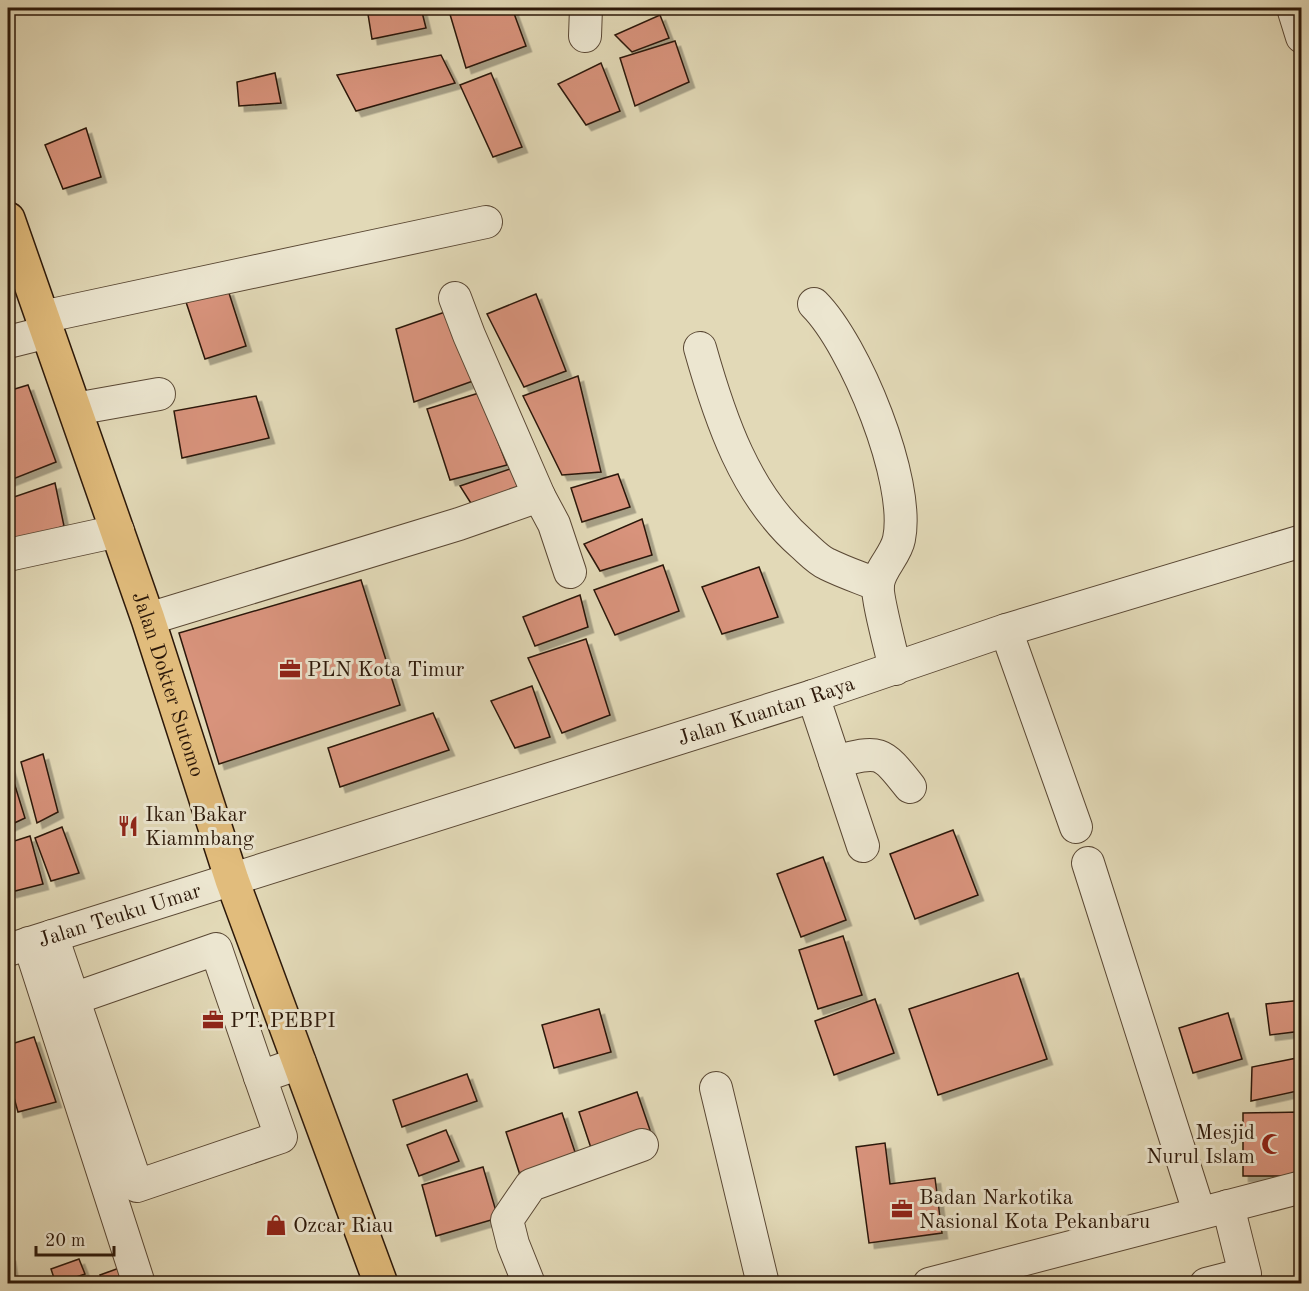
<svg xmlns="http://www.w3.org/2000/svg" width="1309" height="1291" font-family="'Old Standard TT',serif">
<defs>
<filter id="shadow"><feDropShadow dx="5.5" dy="5.5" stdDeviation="0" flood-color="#0004"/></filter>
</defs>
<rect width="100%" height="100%" fill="#e2d9b7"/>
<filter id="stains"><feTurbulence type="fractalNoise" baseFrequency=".00333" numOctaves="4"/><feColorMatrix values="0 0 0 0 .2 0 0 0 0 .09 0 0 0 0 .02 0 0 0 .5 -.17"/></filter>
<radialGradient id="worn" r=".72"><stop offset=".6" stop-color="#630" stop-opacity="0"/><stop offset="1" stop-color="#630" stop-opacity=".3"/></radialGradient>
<g fill="#d8937c" stroke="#2c1809" stroke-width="1.5" filter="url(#shadow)">
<polygon points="367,8 421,8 426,28 372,39"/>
<polygon points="460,8 512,8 526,46 466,68 449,11"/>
<polygon points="660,15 669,38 632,52 615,35"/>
<polygon points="675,41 689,82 635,106 620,58"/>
<polygon points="441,55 455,83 356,111 337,75"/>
<polygon points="601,63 620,111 586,125 558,84"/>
<polygon points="275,73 281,103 239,106 237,82"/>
<polygon points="491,73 522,147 493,157 460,85"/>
<polygon points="86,128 101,177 63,189 45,145"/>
<polygon points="228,290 246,346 205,359 186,302"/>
<polygon points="536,294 566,371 524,387 487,314"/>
<polygon points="448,311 473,381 414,402 396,329"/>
<polygon points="578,376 601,472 562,475 523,396"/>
<polygon points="28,385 56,462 8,481 8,391"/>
<polygon points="479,393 507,465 450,480 427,409"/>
<polygon points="256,396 269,438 182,458 174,411"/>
<polygon points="513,468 519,492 474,508 460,486"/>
<polygon points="618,474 630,507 582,522 571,488"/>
<polygon points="55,483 64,526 8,546 8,499"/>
<polygon points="642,519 652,555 600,571 584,544"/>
<polygon points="663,565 679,611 615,635 594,590"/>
<polygon points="759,567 778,617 722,634 702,587"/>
<polygon points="361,580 400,705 219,764 179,633"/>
<polygon points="580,595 588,627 535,646 523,617"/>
<polygon points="586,639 610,715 562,733 528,658"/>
<polygon points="532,686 550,737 515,748 491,701"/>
<polygon points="433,713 449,750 340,787 328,748"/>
<polygon points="43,754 58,812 37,823 21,762"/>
<polygon points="8,763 25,818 8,826"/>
<polygon points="62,827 79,873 51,881 35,838"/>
<polygon points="953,830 978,895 915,919 890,854"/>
<polygon points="30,836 43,884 11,892 8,882 8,843"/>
<polygon points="823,857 846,920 801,937 777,874"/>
<polygon points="843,936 862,995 818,1009 799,950"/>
<polygon points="1018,973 1047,1059 938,1095 909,1009"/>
<polygon points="875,999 894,1053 834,1075 815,1021"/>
<polygon points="1302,1000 1302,1031 1270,1035 1266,1004"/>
<polygon points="599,1009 611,1052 554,1068 542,1025"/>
<polygon points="1228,1013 1242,1059 1193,1073 1179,1028"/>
<polygon points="34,1037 56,1102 18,1112 8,1076 8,1045"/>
<polygon points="1302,1057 1302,1090 1251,1101 1252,1067"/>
<polygon points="467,1074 477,1101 402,1127 393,1100"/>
<polygon points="637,1092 651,1133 593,1154 579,1112"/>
<polygon points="1302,1112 1302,1176 1243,1176 1243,1113"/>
<polygon points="562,1113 576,1155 520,1175 506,1132"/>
<polygon points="446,1130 459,1161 419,1176 407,1145"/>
<polygon points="885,1143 890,1184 935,1178 942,1233 869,1243 856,1147"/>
<polygon points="483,1167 498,1218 436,1236 422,1185"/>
<polygon points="8,1256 10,1256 14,1284 8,1284"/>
<polygon points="79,1259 85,1274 56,1284 51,1269"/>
<polygon points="122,1267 129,1284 104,1284 100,1275"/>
<polygon points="91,1277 92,1284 64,1284"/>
</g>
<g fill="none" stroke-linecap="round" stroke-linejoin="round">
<defs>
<g id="minor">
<polyline points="1293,8 1302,37"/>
<polyline points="585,36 586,8"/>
<path d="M814 304C855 345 911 481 899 539 896 555 880 568 878 584 876 596 892 654 895 669"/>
<polyline points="42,317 486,222"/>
<polyline points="8,342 48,332"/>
<path d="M700 348C720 419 745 494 802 544 810 551 818 560 827 564 843 572 861 578 878 585"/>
<polyline points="75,409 159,394"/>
<polyline points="539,496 554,524 570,572"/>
<polyline points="8,555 118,531"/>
<polyline points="148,619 459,524 539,496 469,335 455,298"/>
<polyline points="1006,630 1076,827"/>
<polyline points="813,696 863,846"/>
<path d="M835 762C880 750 881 750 910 787"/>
<polyline points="1088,863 1199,1212"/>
<polyline points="52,936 137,1186 281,1137 260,1077 300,1063"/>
<polyline points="29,943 139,1284"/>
<path id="s1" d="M8 950 813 696 1006 630 1302 541"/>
<polyline points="73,999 216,949 260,1077"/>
<polyline points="716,1088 763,1284"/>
<polyline points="529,1284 513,1244 507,1220 531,1185 642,1145"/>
<polyline points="929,1284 1302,1187"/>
<polyline points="1206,1284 1245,1274 1228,1206"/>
</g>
<g id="major">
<path id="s2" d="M8 219 148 619 232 880 381 1284"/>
</g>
</defs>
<use href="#minor" stroke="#5a4834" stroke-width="34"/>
<use href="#major" stroke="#2c1809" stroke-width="36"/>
<use href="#minor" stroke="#ece6d0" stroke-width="32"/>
<use href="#major" stroke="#e1bc7c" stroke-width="33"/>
</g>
<defs>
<symbol id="office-bare" viewBox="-9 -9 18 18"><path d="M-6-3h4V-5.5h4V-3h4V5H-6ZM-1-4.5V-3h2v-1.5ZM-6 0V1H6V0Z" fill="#8f2418" stroke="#ece6d0" stroke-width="2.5" paint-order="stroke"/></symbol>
<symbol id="restaurant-bare" viewBox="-9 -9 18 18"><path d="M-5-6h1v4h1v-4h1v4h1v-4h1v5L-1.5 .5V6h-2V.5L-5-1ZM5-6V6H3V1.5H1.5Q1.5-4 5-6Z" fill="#8f2418" stroke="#ece6d0" stroke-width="2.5" paint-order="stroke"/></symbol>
<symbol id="mosque-bare" viewBox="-9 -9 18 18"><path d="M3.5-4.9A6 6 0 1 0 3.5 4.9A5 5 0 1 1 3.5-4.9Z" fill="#8f2418" stroke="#ece6d0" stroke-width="2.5" paint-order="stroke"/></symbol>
<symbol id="shop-bare" viewBox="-9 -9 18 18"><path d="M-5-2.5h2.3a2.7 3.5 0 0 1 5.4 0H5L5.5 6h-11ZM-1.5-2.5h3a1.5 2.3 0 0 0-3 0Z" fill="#8f2418" stroke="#ece6d0" stroke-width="2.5" paint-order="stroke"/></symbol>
</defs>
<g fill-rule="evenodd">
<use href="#office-bare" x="275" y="654" width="30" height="30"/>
<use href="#restaurant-bare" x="113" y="811" width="30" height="30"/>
<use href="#office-bare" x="198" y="1005" width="30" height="30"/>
<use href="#mosque-bare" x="1257" y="1129" width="30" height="30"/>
<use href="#office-bare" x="887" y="1194" width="30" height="30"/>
<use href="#shop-bare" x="261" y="1210" width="30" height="30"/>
</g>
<g text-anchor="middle" stroke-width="6" stroke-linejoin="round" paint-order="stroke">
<g font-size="21" fill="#2c1809" stroke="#ece6d0" text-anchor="start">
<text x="307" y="676">PLN Kota Timur</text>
<text x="145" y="821">Ikan Bakar<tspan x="145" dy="24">Kiammbang</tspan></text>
<text x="230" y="1027">PT. PEBPI</text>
<text x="1255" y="1139" text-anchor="end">Mesjid<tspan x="1255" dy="24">Nurul Islam</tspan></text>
<text x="919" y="1204">Badan Narkotika<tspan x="919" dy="24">Nasional Kota Pekanbaru</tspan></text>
<text x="293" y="1232">Ozcar Riau</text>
</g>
<g font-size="21" fill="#2c1809" stroke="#ece6d0">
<text dy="7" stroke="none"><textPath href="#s2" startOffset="492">Jalan Dokter Sutomo</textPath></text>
<text dy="7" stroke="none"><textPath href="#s1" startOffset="795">Jalan Kuantan Raya</textPath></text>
<text dy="7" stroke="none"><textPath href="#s1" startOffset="117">Jalan Teuku Umar</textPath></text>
</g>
</g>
<rect width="1309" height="1291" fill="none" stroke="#e2d9b7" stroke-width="30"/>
<rect x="9" y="9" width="1291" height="1273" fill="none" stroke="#2c1809" stroke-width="3"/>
<rect x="15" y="15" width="1279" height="1261" fill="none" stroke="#2c1809" stroke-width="1.5"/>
<path d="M36 1246v9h78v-9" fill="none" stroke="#2c1809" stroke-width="3"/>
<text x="45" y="1246" font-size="18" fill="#2c1809" stroke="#ece6d0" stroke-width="4.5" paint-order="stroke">20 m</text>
<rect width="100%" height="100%" filter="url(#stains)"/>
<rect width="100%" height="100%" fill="url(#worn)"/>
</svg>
